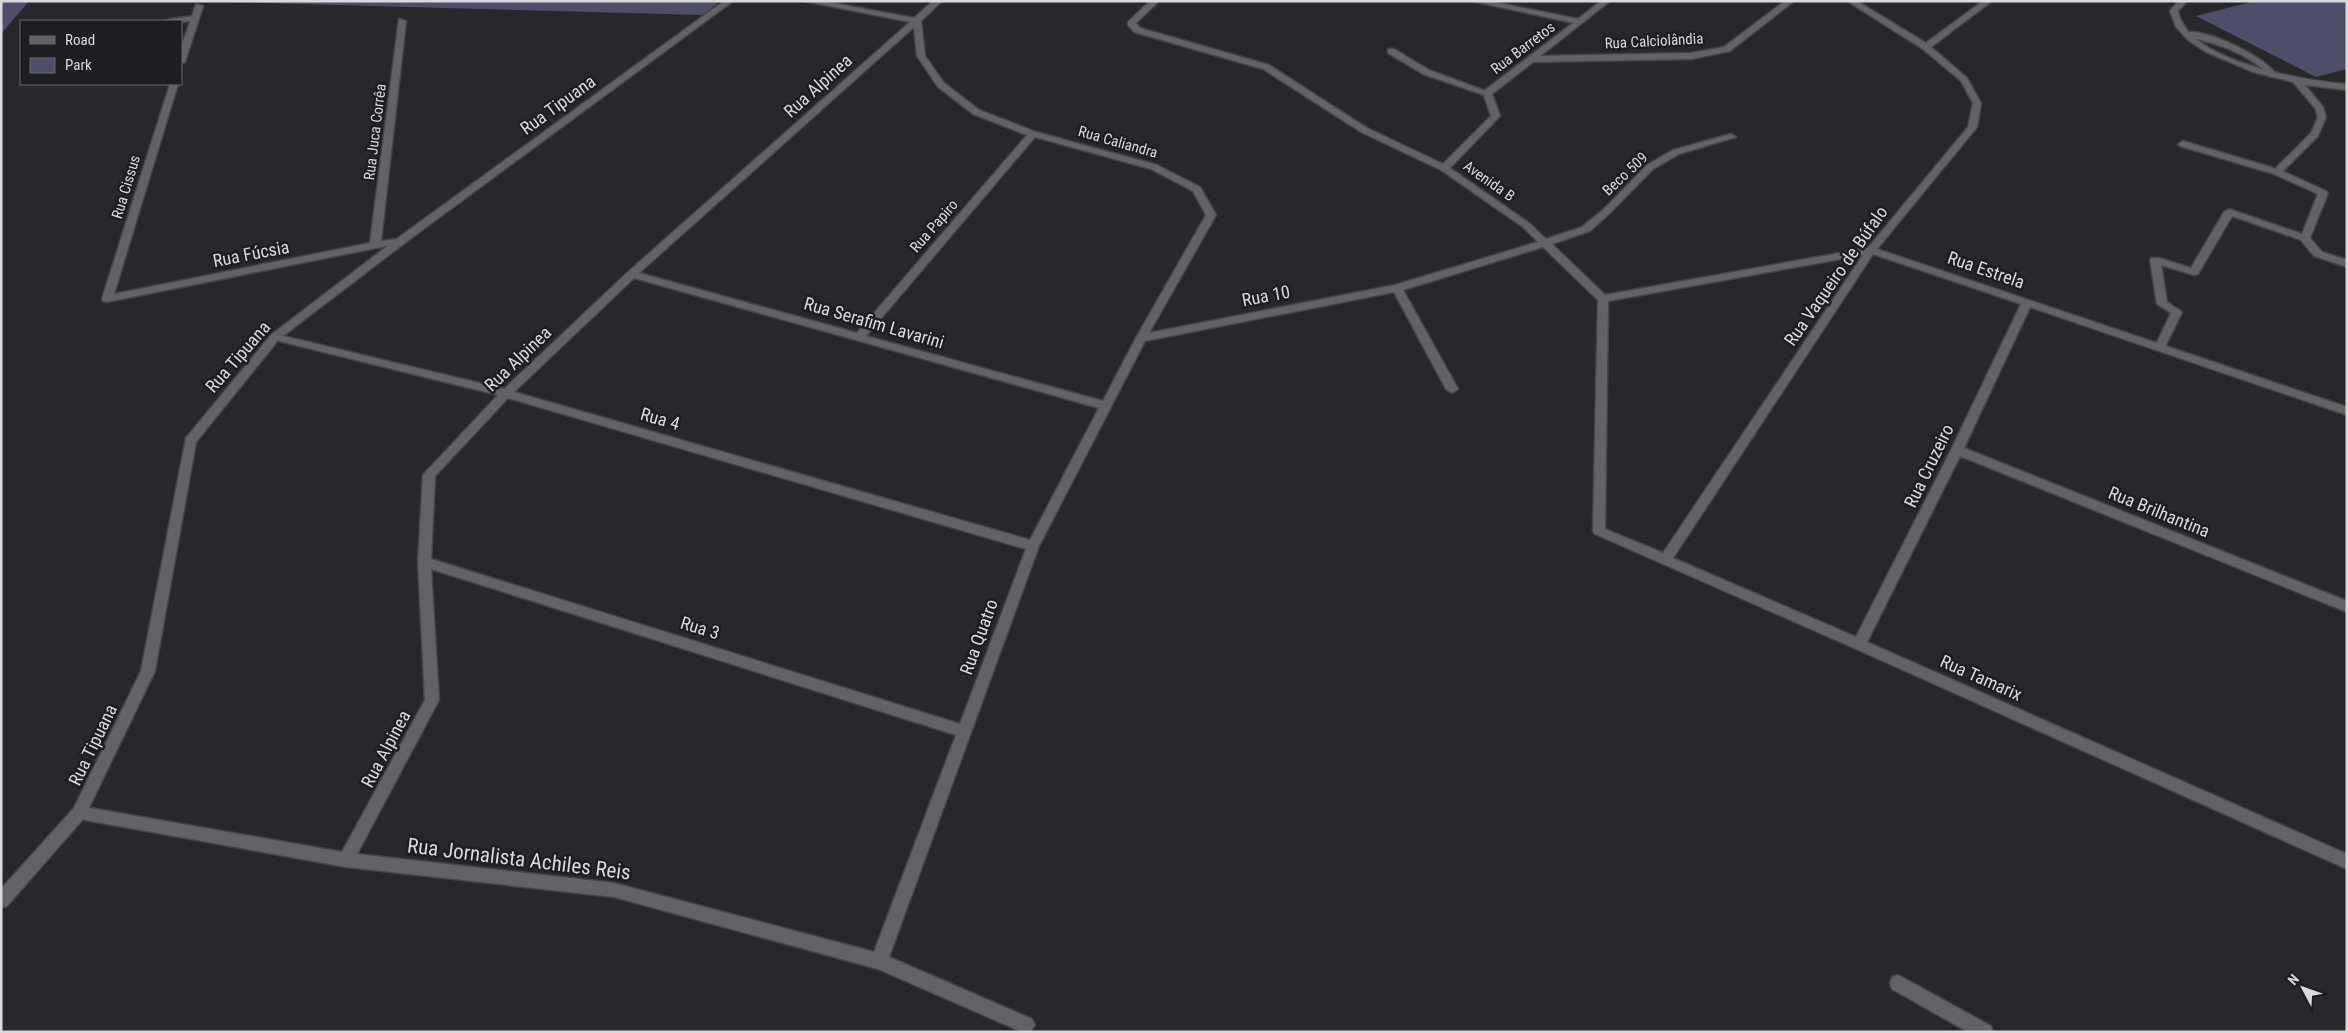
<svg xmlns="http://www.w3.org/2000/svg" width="2348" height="1033" font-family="'Roboto Condensed',sans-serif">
<rect width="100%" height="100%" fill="#28272c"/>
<g fill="#4f4e6a">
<polygon points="1,1 29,1 1,34"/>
<polygon points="191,1 720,1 703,15"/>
<polygon points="2255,1 2347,1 2347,69 2316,77 2196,16"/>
</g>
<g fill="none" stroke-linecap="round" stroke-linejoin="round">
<defs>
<g id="service">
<polygon points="195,16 198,16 198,20 181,22 166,21 170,19"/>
<path d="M2184 32C2209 29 2263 56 2277 75L2270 77C2249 52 2215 43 2184 36Z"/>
<polygon points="1388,49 1394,49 1429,70 1491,93 1484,95 1423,74 1388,53"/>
<polygon points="2183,141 2280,170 2326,191 2328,193 2310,238 2322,252 2347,260 2347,267 2314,256 2301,240 2232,216 2198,274 2194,275 2161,265 2167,302 2182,312 2165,347 2160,351 2155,347 2171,313 2157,304 2150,260 2151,258 2159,258 2191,268 2224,212 2229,209 2302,234 2318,194 2274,174 2180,146 2178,144"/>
</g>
<g id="minor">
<path d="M804 1H822L914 18 933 1H942L921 21 925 56 944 83 979 110 1036 132 1157 165 1200 187 1216 215 1149 333 1395 285 1538 242 1523 227 1441 170 1361 132 1263 69 1134 32 1128 25V22L1150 1H1159L1136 23 1140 28 1269 65 1367 128 1443 164 1491 116 1483 93 1484 91 1573 23 1472 1H1489L1578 19 1601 1H1610L1540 56 1691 53 1724 47 1785 1H1794L1730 51 1691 59 1533 62 1492 94 1500 116 1450 168 1529 223 1546 239 1582 227 1604 209 1647 165 1673 150 1731 134 1736 137 1679 154 1653 169 1610 213 1590 231 1552 244 1605 295 1868 248 1968 127 1973 103 1961 81 1923 49 1847 1H1857L1926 43 1983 1H1992L1931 47 1967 78 1981 103 1977 127 1877 249 2347 407V415L2030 307 1964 448 2347 601V612L1960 456 1867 642 2347 854V869L1854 648 1595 534 1593 531 1598 300 1543 247 1403 290 1458 389 1452 393 1446 389 1394 292 1145 341 1039 546 889 957 1032 1019 1035 1025 1030 1032 1020 1031 878 969 614 897 346 867 74 818 71 813 74 808 79 806 342 852 425 700 418 562 423 475 498 395 275 340 270 337 275 334 504 389 628 272 910 22ZM914 27 917 56 938 87 973 114 1027 135 857 333 639 273ZM1035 137 1151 169 1193 191 1206 215 1136 338 1103 401 866 336ZM1873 254 2021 304 1951 450 1856 637 1673 558ZM1863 255 1663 553 1605 529 1608 301ZM634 278 1099 408 1030 540 514 392ZM508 398 1026 549 960 724 431 559 435 476ZM431 569 956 735 874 952 614 883 357 854 439 700Z"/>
<path d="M2178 1H2187L2178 11C2179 15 2180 19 2182 22 2202 63 2305 81 2347 84V90L2305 85 2323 107 2326 117 2318 136 2280 174 2277 175 2272 172 2311 133 2318 117 2315 108 2293 82 2253 72 2206 52 2188 40 2176 27 2170 11Z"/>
<polygon points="196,4 203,6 185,62 181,64 181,48"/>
<polygon points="399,19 406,21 381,241 406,238 406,242 107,302 103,301 102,299 170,84 178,84 114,294 370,243"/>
<polygon points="1898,975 1991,1026 1993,1032 1968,1032 1892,989 1890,983 1892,977"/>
</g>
<polygon id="tertiary" points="724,1 733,1 406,242 279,339 196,442 155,671 84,818 7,906 1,908 1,889 74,808 141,671 186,438 271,335 398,238"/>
</defs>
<use href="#service" stroke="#454548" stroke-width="3"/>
<use href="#minor" stroke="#454548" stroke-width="3"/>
<use href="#tertiary" stroke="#454548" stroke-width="3"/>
<use href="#service" fill="#636267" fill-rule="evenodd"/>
<use href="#minor" fill="#636267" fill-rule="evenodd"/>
<use href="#tertiary" fill="#636267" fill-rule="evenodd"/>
</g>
<g text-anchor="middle" stroke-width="5" stroke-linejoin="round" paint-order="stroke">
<g font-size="15" fill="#dadadd" stroke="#1e1e22">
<text transform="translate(1654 41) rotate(-3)" y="5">Rua Calciolândia</text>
<text transform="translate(1523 48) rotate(-37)" y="5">Rua Barretos</text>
<text transform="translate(375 132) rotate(-83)" y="5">Rua Juca Corrêa</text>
<text transform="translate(1118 142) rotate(16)" y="5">Rua Caliandra</text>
<text transform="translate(1625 174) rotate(-43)" y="5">Beco 509</text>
<text transform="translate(1489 181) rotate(35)" y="5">Avenida B</text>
<text transform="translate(126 187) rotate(-73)" y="5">Rua Cissus</text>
<text transform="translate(934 226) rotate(-49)" y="5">Rua Papiro</text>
</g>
<g font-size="18" fill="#dadadd" stroke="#1e1e22">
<text transform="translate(818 86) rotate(-42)" y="6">Rua Alpinea</text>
<text transform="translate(558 105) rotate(-36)" y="6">Rua Tipuana</text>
<text transform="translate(251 254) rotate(-11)" y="6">Rua Fúcsia</text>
<text transform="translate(1986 270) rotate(19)" y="6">Rua Estrela</text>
<text transform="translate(1836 276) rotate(-55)" y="6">Rua Vaqueiro de Búfalo</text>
<text transform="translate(1266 296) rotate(-11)" y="6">Rua 10</text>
<text transform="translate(874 323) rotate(16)" y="6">Rua Serafim Lavarini</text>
<text transform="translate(238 357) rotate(-49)" y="6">Rua Tipuana</text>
<text transform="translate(518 359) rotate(-44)" y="6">Rua Alpinea</text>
<text transform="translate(660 419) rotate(16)" y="6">Rua 4</text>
<text transform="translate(1929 466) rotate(-64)" y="6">Rua Cruzeiro</text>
<text transform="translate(2159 512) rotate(22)" y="6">Rua Brilhantina</text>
<text transform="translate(700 628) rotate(17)" y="6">Rua 3</text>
<text transform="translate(979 637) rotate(-70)" y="6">Rua Quatro</text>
<text transform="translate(1981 678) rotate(24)" y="6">Rua Tamarix</text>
<text transform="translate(93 745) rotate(-64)" y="6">Rua Tipuana</text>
<text transform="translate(386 749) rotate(-62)" y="6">Rua Alpinea</text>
</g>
<g font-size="21" fill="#dadadd" stroke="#1e1e22">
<text transform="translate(519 859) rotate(7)" y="7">Rua Jornalista Achiles Reis</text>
</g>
</g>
<rect width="2348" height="1033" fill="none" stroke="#dadadd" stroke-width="5"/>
<rect x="20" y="20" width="162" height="65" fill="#1e1e22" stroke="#69696d"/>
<rect x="30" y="36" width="25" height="8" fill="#636267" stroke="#69696d"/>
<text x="65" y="45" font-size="15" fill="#dadadd">Road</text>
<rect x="30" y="58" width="25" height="15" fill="#4f4e6a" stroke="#69696d"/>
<text x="65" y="70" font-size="15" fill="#dadadd">Park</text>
<g transform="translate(2303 988) rotate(311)" stroke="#1e1e22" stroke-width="4" paint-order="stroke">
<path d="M0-4L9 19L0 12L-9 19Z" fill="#dadadd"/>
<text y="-8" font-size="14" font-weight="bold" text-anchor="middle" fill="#dadadd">N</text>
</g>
</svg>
